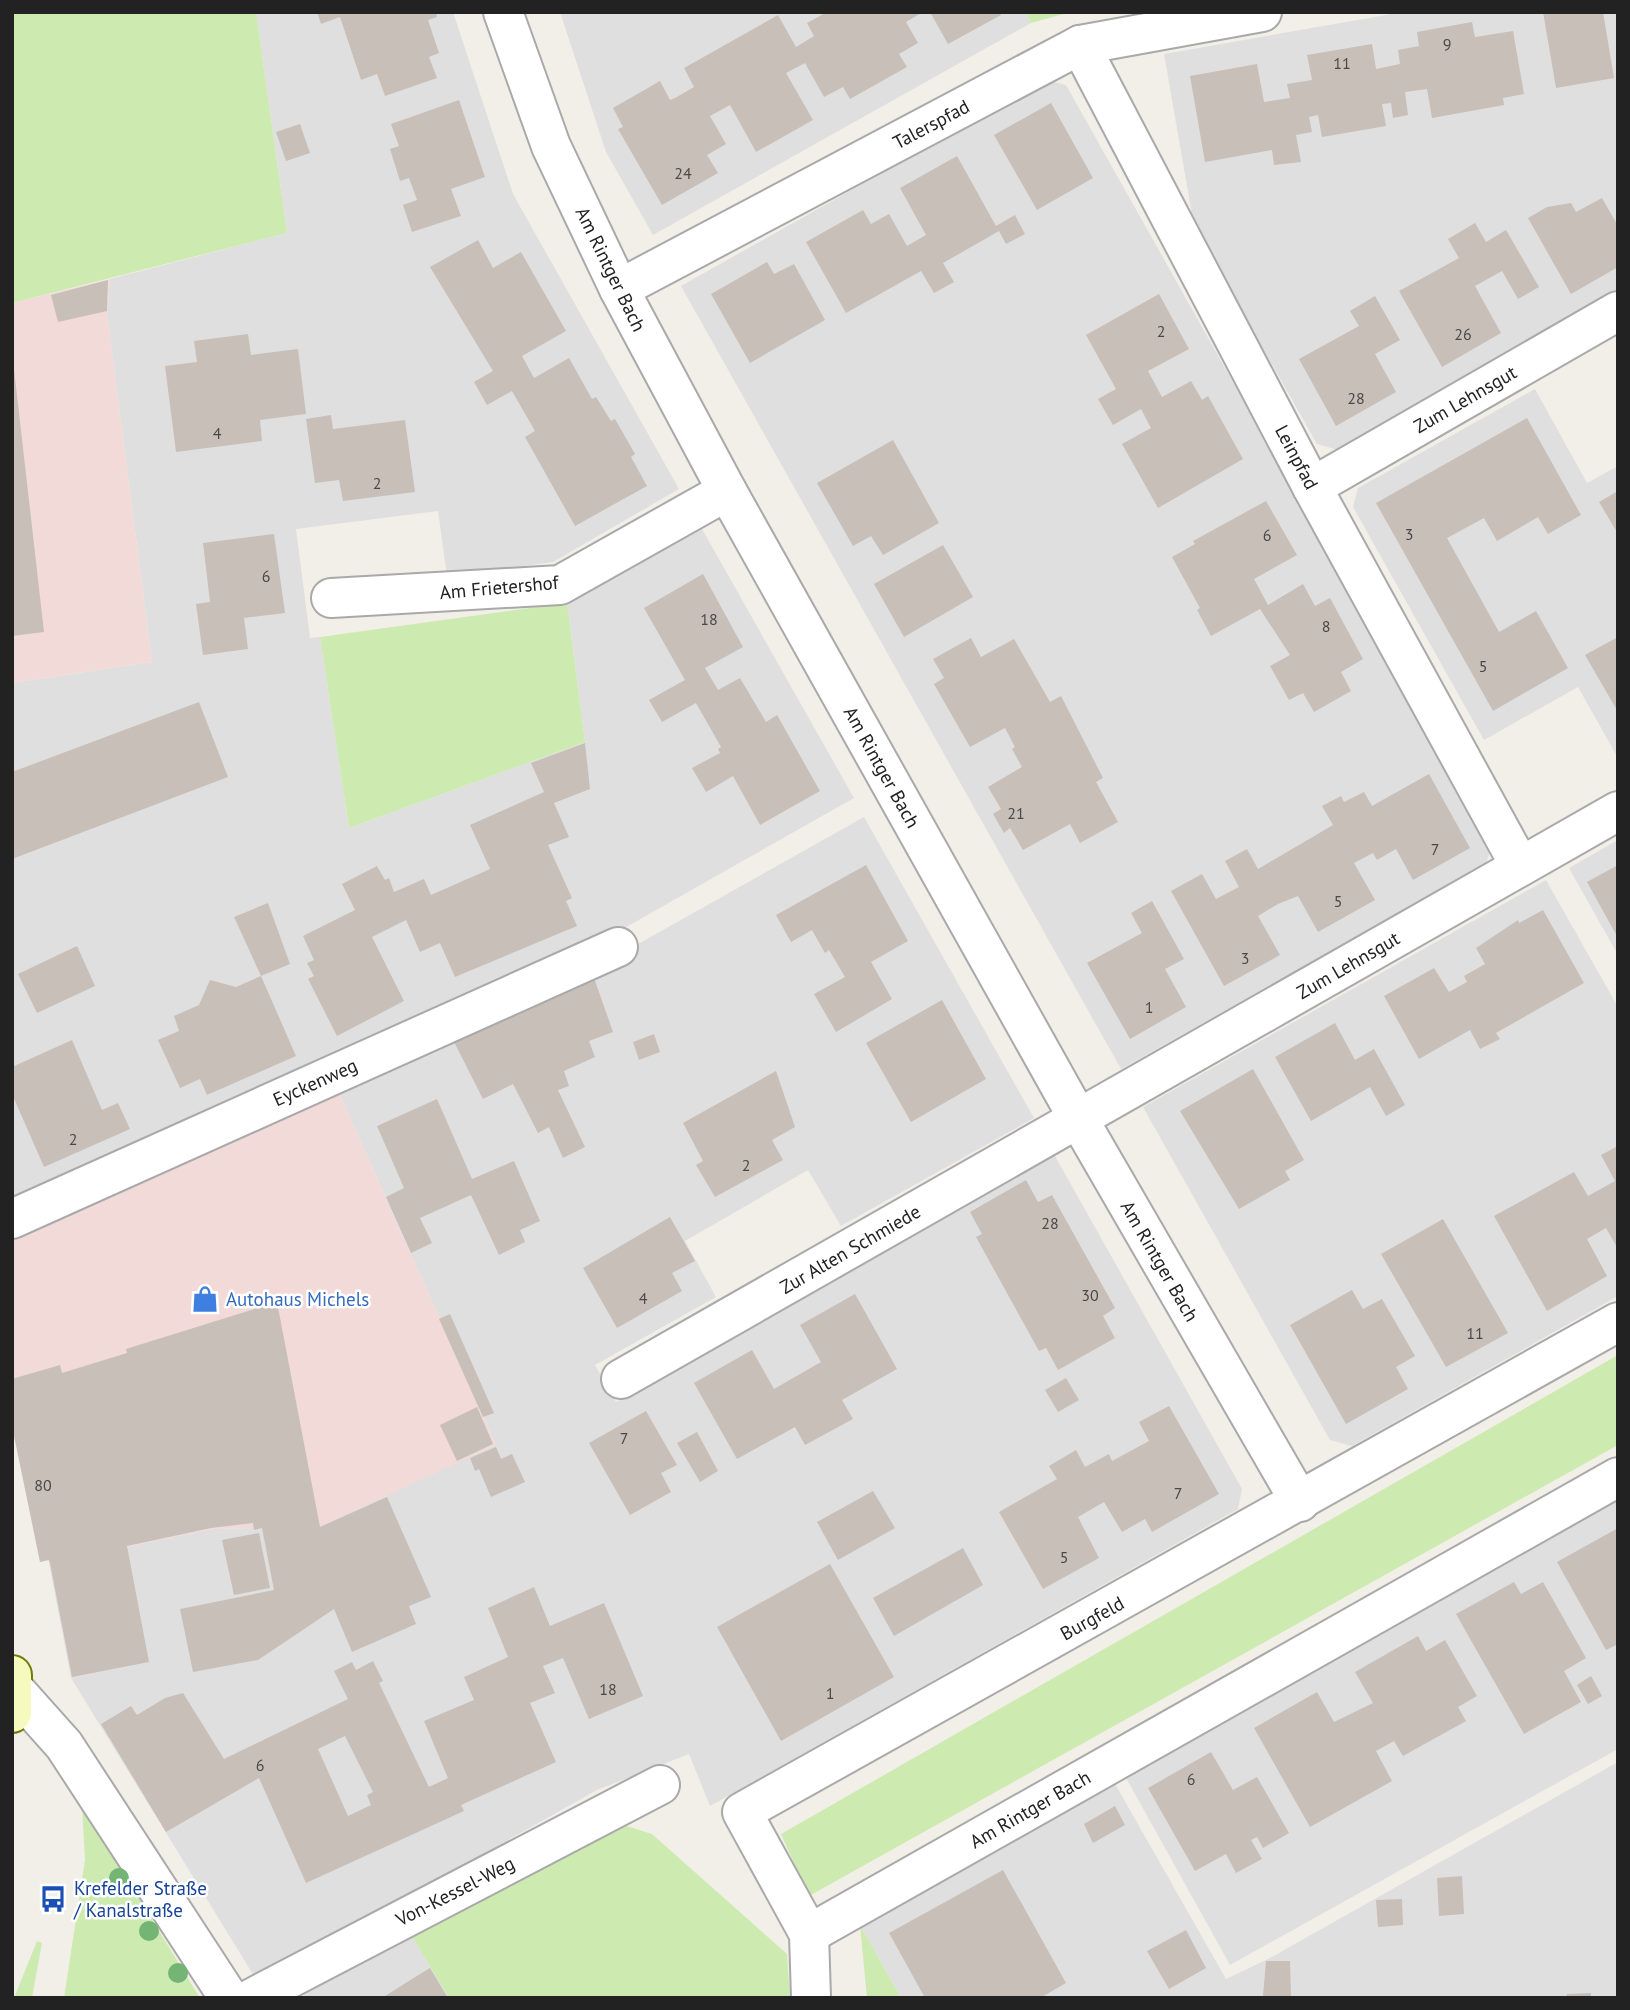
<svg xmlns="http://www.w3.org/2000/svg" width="1630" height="2010" font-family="'PT Sans',sans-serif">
<rect width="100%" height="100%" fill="#f2efe9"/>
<g fill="#e0dfdf">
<polygon points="256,12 453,12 513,194 679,489 553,562 447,576 438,511 296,529 310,638 320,637 349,828 585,742 567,603 702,529 854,798 605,939 12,1205 12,683 152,662 107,314 110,279 287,233"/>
<polygon points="560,12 1025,12 1031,23 653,235 606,152"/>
<polygon points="1403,12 1618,12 1618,292 1338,450 1317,444 1194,226 1164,54"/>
<polygon points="1047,80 1066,85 1492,843 1486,864 1121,1069 681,286"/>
<polygon points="1535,389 1587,483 1618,466 1618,758 1578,687 1484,740 1353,507 1358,488"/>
<polygon points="864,817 1034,1118 841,1226 808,1170 685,1241 716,1297 595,1365 616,1402 1055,1156 1242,1489 1238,1509 710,1806 689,1754 597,1790 257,1981 71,1678 49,1563 212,1529 262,1528 496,1445 335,1084 606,962"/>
<polygon points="1618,840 1618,955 1569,868"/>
<polygon points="1546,880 1618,1007 1618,1296 1352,1446 1330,1440 1143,1107"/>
<polygon points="1618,1498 1618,1749 1230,1965 1125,1776"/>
<polygon points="1618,1762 1618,1998 901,1998 860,1925 1114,1782 1226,1979 1270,1958"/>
<polygon points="411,1935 449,1998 302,1998 306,1992"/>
</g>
<g fill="#f2dad9">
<polygon points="110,279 107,314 152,662 12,683 12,303"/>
<polygon points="335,1084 496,1445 293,1539 262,1528 212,1529 49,1563 25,1444 12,1401 12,1229"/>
</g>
<g fill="#cdebb0">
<polygon points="12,12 256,12 287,233 12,303"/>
<polygon points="1025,12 1071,12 1031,23"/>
<polygon points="567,603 585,742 349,828 320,637"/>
<polygon points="1618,1355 1618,1445 809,1896 781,1834"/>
<polygon points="82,1805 200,1998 64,1998 85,1860"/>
<polygon points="611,1821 652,1834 787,1954 790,1998 449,1998 411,1935"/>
<polygon points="860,1925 901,1998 867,1998"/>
<polygon points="37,1941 42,1943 32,1998 14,1998"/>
</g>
<g fill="#c7bfb8" fill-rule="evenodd">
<polygon points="317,12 436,12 437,17 428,20 439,53 429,57 437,78 385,96 377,74 361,80 340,17 321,24"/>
<polygon points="827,12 923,12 906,22 918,43 899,54 907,67 850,99 843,87 824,97 805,63 786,73 813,120 756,152 730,105 710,116 726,144 707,155 718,173 662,205 618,129 623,127 613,108 660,81 670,100 675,98 694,87 684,68 778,15 796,47 814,36 807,23"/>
<polygon points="930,12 1000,12 1001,15 948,44"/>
<polygon points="1543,12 1603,12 1614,78 1556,88"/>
<polygon points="1472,22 1475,37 1513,31 1524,94 1503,98 1504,105 1432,118 1427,89 1405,92 1408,115 1393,118 1391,103 1382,104 1386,126 1322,137 1318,115 1309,117 1312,132 1296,135 1301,162 1274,165 1272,150 1205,162 1190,76 1257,64 1264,102 1290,98 1287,84 1312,80 1307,55 1372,44 1376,69 1400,64 1398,50 1419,46 1417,32"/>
<polygon points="459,100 485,177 451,189 461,216 412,232 403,205 417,200 409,178 400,181 390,149 399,146 391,124"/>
<polygon points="1051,103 1093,178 1037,210 994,135"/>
<polygon points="300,124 310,153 286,161 276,132"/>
<polygon points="957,156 996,226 1015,215 1025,234 1006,244 999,231 943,263 954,282 934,293 921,271 846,313 806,242 863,210 871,224 889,214 907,246 926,235 900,188"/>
<polygon points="1602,198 1618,226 1618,267 1571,294 1528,218 1547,207 1571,203 1576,212"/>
<polygon points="1475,223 1486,242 1506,230 1539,287 1518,299 1502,271 1475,286 1501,333 1442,367 1399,291 1459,258 1448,239"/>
<polygon points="478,240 493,268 521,252 566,331 522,356 534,378 569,358 592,399 596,397 611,421 615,419 635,454 631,457 647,486 575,526 525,437 535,431 512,391 487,405 474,382 493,371 430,267"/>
<polygon points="767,262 774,274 794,264 825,320 750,363 711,294"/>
<polygon points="108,280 107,311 58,322 51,295"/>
<polygon points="1159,294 1189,349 1148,371 1162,397 1191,381 1202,400 1208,396 1243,459 1158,508 1122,444 1151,428 1141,409 1113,425 1098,399 1116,389 1086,335"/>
<polygon points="1375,296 1400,340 1375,354 1396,392 1336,426 1299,359 1359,326 1350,311"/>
<polygon points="248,334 251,355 298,349 306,414 260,420 262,441 176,452 165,366 197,362 194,341"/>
<polygon points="14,369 44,632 12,636 12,370"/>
<polygon points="331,415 333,429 405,420 415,492 343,501 339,480 315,483 306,419"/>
<polygon points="1527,418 1581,515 1548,534 1538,517 1497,541 1484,518 1447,538 1499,632 1536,611 1568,668 1493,711 1376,503"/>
<polygon points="893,440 939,523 883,555 871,536 853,546 817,483"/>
<polygon points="1618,491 1618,534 1599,502"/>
<polygon points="1266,501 1297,555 1254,579 1268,605 1303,584 1315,606 1330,598 1363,659 1341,672 1351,691 1314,712 1303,693 1289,700 1270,666 1290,655 1260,609 1211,636 1197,610 1200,608 1172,557 1195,544 1193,541"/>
<polygon points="274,534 285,613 244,618 248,649 203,655 196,604 210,602 203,543"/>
<polygon points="943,545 973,597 904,637 874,584"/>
<polygon points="703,574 743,647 705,668 718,690 740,678 766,722 777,715 820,791 760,825 733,776 706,792 692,768 720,753 718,749 721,747 696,703 662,722 649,700 685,680 644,608"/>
<polygon points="1618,637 1618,712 1585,655"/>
<polygon points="971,638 981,657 1014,639 1050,702 1061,696 1103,778 1096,782 1118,822 1080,843 1070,824 1023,850 1010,828 1004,833 993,814 1001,809 988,787 1022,767 1012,749 1015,747 1005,728 970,747 934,684 944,678 933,659"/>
<polygon points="199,702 228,777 12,859 12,772"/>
<polygon points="585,743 590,789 554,803 569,837 548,845 572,898 566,901 577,926 455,977 440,943 420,952 406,920 372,937 404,1001 337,1036 308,979 314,976 307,963 314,960 303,936 355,910 342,884 377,866 385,880 389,878 394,892 424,879 431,895 490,869 470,825 544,792 531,763"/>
<polygon points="1429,774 1470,848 1413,880 1396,849 1377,860 1373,853 1354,863 1375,900 1318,932 1298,896 1278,904 1258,916 1280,955 1224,986 1171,891 1202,874 1216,899 1239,887 1225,861 1247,849 1258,869 1333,825 1322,806 1341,796 1344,802 1364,792 1372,806"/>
<polygon points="866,865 908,941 871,962 892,999 836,1032 814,994 845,977 829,950 825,953 812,930 791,942 776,915"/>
<polygon points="1618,865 1618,938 1587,882"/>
<polygon points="1152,901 1184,959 1165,969 1186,1007 1130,1039 1087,963 1142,933 1131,913"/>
<polygon points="268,903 290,964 261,976 234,917"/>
<polygon points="1543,910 1584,983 1496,1033 1500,1039 1480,1049 1470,1030 1419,1059 1384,996 1434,968 1449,992 1467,982 1464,976 1485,964 1476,948 1518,920 1519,923"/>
<polygon points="77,946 95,986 37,1013 18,974"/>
<polygon points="593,975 613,1032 589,1041 595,1057 564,1071 569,1086 558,1090 585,1147 563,1158 549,1127 538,1133 513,1084 483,1099 452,1038"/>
<polygon points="261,976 296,1056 207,1095 200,1079 180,1088 158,1040 179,1031 174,1016 199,1005 210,980 236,987"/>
<polygon points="942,1000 986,1079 911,1122 866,1043"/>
<polygon points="1335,1023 1355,1060 1374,1049 1405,1105 1386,1116 1370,1087 1311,1121 1275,1057"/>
<polygon points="654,1034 660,1052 639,1060 633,1042"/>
<polygon points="72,1040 102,1110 118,1103 130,1129 44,1167 12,1094 12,1067"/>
<polygon points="1253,1069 1304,1160 1285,1171 1290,1180 1239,1209 1180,1111"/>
<polygon points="776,1071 795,1127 772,1140 783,1160 715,1197 696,1165 703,1161 683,1123"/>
<polygon points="437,1099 472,1179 514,1161 540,1221 520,1230 525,1242 499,1255 471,1195 420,1218 432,1243 411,1253 386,1197 404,1188 377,1126"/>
<polygon points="1618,1146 1618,1249 1606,1228 1587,1239 1607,1276 1547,1311 1494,1216 1574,1172 1588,1196 1615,1181 1601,1155"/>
<polygon points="1026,1180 1038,1202 1052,1195 1115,1308 1103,1316 1115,1338 1058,1370 1046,1348 1039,1351 976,1237 982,1234 970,1212"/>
<polygon points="670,1217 695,1261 672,1273 682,1291 617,1328 583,1268"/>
<polygon points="1443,1219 1508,1333 1446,1367 1381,1254"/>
<polygon points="1352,1290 1363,1309 1382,1299 1415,1356 1396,1367 1408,1389 1346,1424 1290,1325"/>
<polygon points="855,1294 897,1369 842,1400 853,1419 805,1445 795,1427 737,1459 694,1383 752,1350 774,1389 821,1362 800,1325"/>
<polygon points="277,1302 320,1527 387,1497 431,1597 409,1606 416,1624 352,1652 334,1609 258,1660 193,1672 180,1609 274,1590 262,1528 254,1530 253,1523 211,1528 127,1546 149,1662 72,1677 50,1563 49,1560 40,1562 12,1426 12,1379 60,1365 62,1373 127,1353 126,1349"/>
<polygon points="450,1314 494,1413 483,1417 439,1319"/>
<polygon points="1066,1378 1079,1400 1058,1412 1045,1390"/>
<polygon points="1169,1406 1219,1494 1152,1532 1145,1519 1122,1532 1104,1502 1078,1517 1099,1558 1043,1589 999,1512 1057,1479 1049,1466 1076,1450 1085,1467 1109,1454 1112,1461 1149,1441 1139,1422"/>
<polygon points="477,1407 493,1444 457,1461 440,1425"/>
<polygon points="646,1411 677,1465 661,1473 671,1492 630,1515 589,1443"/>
<polygon points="697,1432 718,1471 700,1482 677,1443"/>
<polygon points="496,1447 501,1459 512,1454 525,1482 491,1497 479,1469 475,1471 470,1458"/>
<polygon points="873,1491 895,1528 838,1560 817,1522"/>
<polygon points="1618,1528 1618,1644 1606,1650 1557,1562"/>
<polygon points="259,1533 270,1588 234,1595 222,1540"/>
<polygon points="963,1548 983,1585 894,1636 873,1598"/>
<polygon points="830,1564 894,1677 781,1741 717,1627"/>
<polygon points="1514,1582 1521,1594 1543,1582 1586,1658 1564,1671 1581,1702 1524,1734 1456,1614"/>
<path d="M534 1587 550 1626 604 1603 643 1696 589 1719 563 1658 543 1666 555 1693 530 1703 556 1762 461 1805 464 1811 306 1883 259 1778 166 1832 101 1724 131 1706 137 1715 165 1698 183 1693 224 1759 348 1699 334 1671 352 1662 356 1670 373 1661 383 1681 379 1683 429 1787 448 1778 424 1721 474 1700 464 1677 508 1657 488 1608ZM345 1736 373 1792 367 1795 371 1805 348 1816 318 1749Z"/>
<polygon points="1418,1636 1426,1651 1445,1640 1477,1696 1458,1707 1466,1721 1403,1756 1394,1741 1376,1751 1392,1781 1310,1827 1254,1728 1317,1692 1334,1722 1373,1703 1355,1672"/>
<polygon points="1591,1676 1602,1696 1588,1704 1577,1685"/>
<polygon points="1211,1752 1233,1790 1257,1777 1289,1833 1263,1848 1257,1837 1251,1840 1262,1859 1236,1873 1226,1854 1195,1871 1148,1788"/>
<polygon points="1115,1806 1125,1825 1093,1843 1084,1824"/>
<polygon points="1003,1870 1066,1983 1040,1998 925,1998 889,1933"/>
<polygon points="1462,1876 1464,1914 1439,1916 1437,1878"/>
<polygon points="1402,1899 1403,1925 1378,1927 1376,1900"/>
<polygon points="1186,1930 1206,1968 1169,1989 1147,1951"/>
<polygon points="1266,1961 1290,1961 1291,1997 1263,1996"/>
<polygon points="430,1968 448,1998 382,1998 412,1979"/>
<polygon points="1591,1993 1591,1998 1567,1998 1567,1994"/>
</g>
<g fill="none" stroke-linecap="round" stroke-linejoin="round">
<defs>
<g id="street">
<polyline points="503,12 551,146 619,289 727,491 1079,1120 1300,1502"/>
<polyline points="1080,45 1312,487 1520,866"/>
<polyline points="619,289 1080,45 1262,12"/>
<polyline points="1312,487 1618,311"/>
<polyline points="331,598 560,585 727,491"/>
<polyline points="12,1219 618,947"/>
<polyline points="621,1379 1618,811"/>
<polyline points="14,1689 64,1745 229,1998"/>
<polyline points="809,1934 1618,1477"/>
<polyline points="252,1998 660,1785"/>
<polyline points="811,1998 809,1934 742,1812 1618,1322"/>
</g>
<polyline id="secondary" points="12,1675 12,1713"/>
</defs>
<use href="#street" stroke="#a9a9a9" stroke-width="42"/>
<use href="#secondary" stroke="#707d05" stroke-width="42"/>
<use href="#street" stroke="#fff" stroke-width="38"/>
<use href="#secondary" stroke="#f7fabf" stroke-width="38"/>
</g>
<g fill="#74b475">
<circle cx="119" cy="1878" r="10"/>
<circle cx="149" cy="1931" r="10"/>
<circle cx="178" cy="1973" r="10"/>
</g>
<defs>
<symbol id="shop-bare" viewBox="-9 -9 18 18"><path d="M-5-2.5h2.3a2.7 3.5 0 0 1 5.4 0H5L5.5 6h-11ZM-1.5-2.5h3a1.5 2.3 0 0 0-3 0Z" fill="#3f7fe0" stroke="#fff" stroke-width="2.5" paint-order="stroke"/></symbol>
<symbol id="bus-bare" viewBox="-9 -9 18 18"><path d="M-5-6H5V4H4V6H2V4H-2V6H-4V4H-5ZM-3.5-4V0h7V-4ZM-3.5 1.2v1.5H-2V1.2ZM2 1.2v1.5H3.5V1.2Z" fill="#1a4fb4" stroke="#fff" stroke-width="2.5" paint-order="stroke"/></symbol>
</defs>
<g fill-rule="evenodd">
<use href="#shop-bare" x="186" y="1280" width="38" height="38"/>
<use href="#bus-bare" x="34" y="1880" width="38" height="38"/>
</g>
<g text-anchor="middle" stroke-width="5" stroke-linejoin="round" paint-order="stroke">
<g font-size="16" fill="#4b4948">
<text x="1447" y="50">9</text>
<text x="1342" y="69">11</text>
<text x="683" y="179">24</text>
<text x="1161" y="337">2</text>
<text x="1463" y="340">26</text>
<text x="1356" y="404">28</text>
<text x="217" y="439">4</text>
<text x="377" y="489">2</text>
<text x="1409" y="540">3</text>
<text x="1267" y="541">6</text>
<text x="266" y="582">6</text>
<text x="709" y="625">18</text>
<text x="1326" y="632">8</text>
<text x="1483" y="672">5</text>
<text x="1016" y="819">21</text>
<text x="1435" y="855">7</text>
<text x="1338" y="907">5</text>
<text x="1245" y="964">3</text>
<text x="1149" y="1013">1</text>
<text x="73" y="1145">2</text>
<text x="746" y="1171">2</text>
<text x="1050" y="1229">28</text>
<text x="1090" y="1301">30</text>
<text x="643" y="1304">4</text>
<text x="1475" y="1339">11</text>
<text x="624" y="1444">7</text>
<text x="43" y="1491">80</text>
<text x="1178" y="1499">7</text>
<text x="1064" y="1563">5</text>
<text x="608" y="1695">18</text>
<text x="830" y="1699">1</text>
<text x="260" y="1771">6</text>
<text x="1191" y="1785">6</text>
</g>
<g font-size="19" fill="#222" stroke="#fff">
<text transform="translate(931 124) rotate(-28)" y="7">Talerspfad</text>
<text transform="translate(611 269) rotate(64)" y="7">Am Rintger Bach</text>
<text transform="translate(1465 399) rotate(-30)" y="7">Zum Lehnsgut</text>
<text transform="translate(1297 457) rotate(62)" y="7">Leinpfad</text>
<text transform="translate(499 587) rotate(-5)" y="7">Am Frietershof</text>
<text transform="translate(882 767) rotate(61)" y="7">Am Rintger Bach</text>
<text transform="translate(1348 965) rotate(-30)" y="7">Zum Lehnsgut</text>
<text transform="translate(315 1082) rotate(-24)" y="7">Eyckenweg</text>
<text transform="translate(850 1249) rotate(-30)" y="7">Zur Alten Schmiede</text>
<text transform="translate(1160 1261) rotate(60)" y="7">Am Rintger Bach</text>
<text transform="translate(1092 1618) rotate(-29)" y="7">Burgfeld</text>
<text transform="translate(1030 1809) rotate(-30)" y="7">Am Rintger Bach</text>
<text transform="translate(455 1891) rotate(-27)" y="7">Von-Kessel-Weg</text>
</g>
<g font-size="19" fill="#366cbe" stroke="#fff" text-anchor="start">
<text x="226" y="1306">Autohaus Michels</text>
</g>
<g font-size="19" fill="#164399" stroke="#fff" text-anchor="start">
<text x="74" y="1895">Krefelder Straße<tspan x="74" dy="22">/ Kanalstraße</tspan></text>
</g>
</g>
<rect width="1630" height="2010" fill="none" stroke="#222222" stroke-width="28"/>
</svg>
